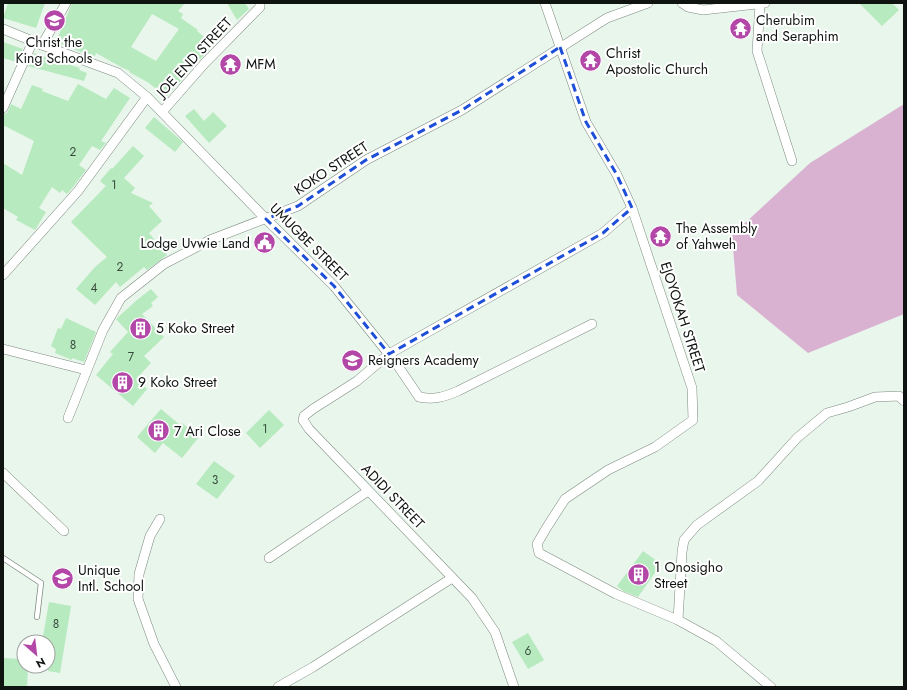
<svg xmlns="http://www.w3.org/2000/svg" width="907" height="690" font-family="Jost,sans-serif">
<rect width="100%" height="100%" fill="#e9f6eb"/>
<polygon fill="#d9b2d2" points="904,104 904,314 808,353 737,295 732,235 810,163"/>
<g fill="#b7eabf" fill-rule="evenodd">
<polygon points="8,3 45,3 36,28 3,18"/>
<path d="M72 3H185L178 11 183 14 181 18 198 30 197 31 214 45 200 59 194 54 184 69 189 72 166 97 149 83 129 72 130 71 121 67 96 53 95 56H91L56 42ZM152 14 179 29 156 61 131 47Z"/>
<polygon points="227,3 245,3 249,9 237,20"/>
<polygon points="859,3 892,3 899,10 882,26"/>
<polygon points="3,42 23,49 17,62 3,58"/>
<polygon points="34,53 80,68 79,70 87,73 84,81 28,66"/>
<polygon points="78,84 106,99 114,88 130,98 101,141 106,143 100,150 92,146 79,165 86,170 73,187 67,194 62,190 60,193 52,187 39,208 46,212 35,230 16,220 18,217 3,208 3,163 22,175 34,141 3,125 3,114 7,113 11,104 21,109 32,85 43,89 42,91 68,101"/>
<polygon points="194,109 204,121 213,112 227,126 209,143 185,116"/>
<polygon points="154,117 183,142 175,152 145,128"/>
<polygon points="133,146 144,156 124,178 135,188 131,193 153,203 149,206 162,221 149,233 167,255 147,270 144,267 120,287 116,282 95,305 76,289 95,267 107,257 71,222 106,186 100,181 111,168 112,169"/>
<polygon points="151,289 158,297 151,303 153,306 142,314 164,337 144,356 151,363 136,379 147,389 133,406 96,375 113,354 110,352 128,332 116,319 137,300"/>
<polygon points="66,318 96,332 84,362 72,358 72,360 55,353 56,349 51,346 58,328 61,329"/>
<polygon points="161,409 180,425 182,423 199,437 182,458 163,443 155,453 137,437"/>
<polygon points="269,410 284,425 260,448 246,433"/>
<polygon points="214,461 235,476 217,499 196,484"/>
<polygon points="643,551 661,564 638,597 623,591 617,586"/>
<polygon points="49,602 71,606 60,673 48,671 48,642 42,642"/>
<polygon points="528,633 544,660 528,669 512,642"/>
<polygon points="3,658 24,659 24,666 28,666 27,687 3,687"/>
</g>
<g fill="none" stroke-linecap="round" stroke-linejoin="round">
<defs>
<polyline id="service" points="3,558 41,583 37,617"/>
<g id="minor">
<polyline points="545,3 586,122 617,175 632,208 692,388 693,420 655,447 608,470 565,499 547,527 537,544 539,553 616,594 678,620 716,641 771,687"/>
<polyline points="682,3 688,7 703,10 765,3"/>
<polyline points="760,4 757,51 792,161"/>
<path d="M3 29 42 45 118 73 147 97 266 219 334 286 396 363 419 397C434 400 444 397 458 391L592 324"/>
<polyline points="42,45 66,3"/>
<polyline points="3,108 33,41"/>
<polyline points="162,112 204,64 260,7 260,3"/>
<polyline points="3,275 78,191 147,97"/>
<polyline points="3,349 86,370"/>
<polyline points="68,418 103,330 121,298 164,264 210,240 298,206 366,160 462,110 607,18 648,3"/>
<polyline points="3,473 64,531"/>
<polyline points="160,519 150,536 139,574 138,599 154,644 176,687"/>
<polyline points="269,558 368,491"/>
<polyline points="678,620 682,552 684,540 697,525 758,481 797,438 827,413 848,407 875,397 899,396 904,401"/>
<polyline points="278,687 313,667 452,578"/>
<polyline points="514,687 495,632 472,598 309,429 303,420 304,416 313,409 357,381 389,354 603,233 632,208"/>
</g>
</defs>
<use href="#service" stroke="#7d897f" stroke-width="6"/>
<use href="#minor" stroke="#7d897f" stroke-width="10"/>
<use href="#service" stroke="#fff" stroke-width="4.5"/>
<use href="#minor" stroke="#fff" stroke-width="9"/>
</g>
<path fill="none" stroke="#1d4ed8" stroke-width="3" stroke-dasharray="8 5" stroke-linejoin="round" d="M560 47 586 122 617 175 632 208 603 233 389 354 334 286 266 219 298 206 366 160 462 110Z"/>
<defs>
<symbol id="school-disc" viewBox="-11 -11 22 22"><circle r="9.5" fill="#b347a7" stroke="#fff"/><path d="M0-5L7-2L0 1L-7-2ZM-4 1L0 2.5L4 1V4Q0 6-4 4Z" fill="#fff"/></symbol>
<symbol id="temple-disc" viewBox="-11 -11 22 22"><circle r="9.5" fill="#b347a7" stroke="#fff"/><path d="M0-6L5-2H3V0L6.5 2.5H4V6H1.5V3h-3V6H-4V2.5H-6.5L-3 0V-2H-5Z" fill="#fff"/></symbol>
<symbol id="civic-disc" viewBox="-11 -11 22 22"><circle r="9.5" fill="#b347a7" stroke="#fff"/><path d="M-.6-6.5H3V-4.5H.6V-3L4-1V1h2V6H-6V1h2V-1L-.6-3ZM-1.2 2.5V6h2.4V2.5Z" fill="#fff"/></symbol>
<symbol id="building-disc" viewBox="-11 -11 22 22"><circle r="9.5" fill="#b347a7" stroke="#fff"/><path d="M-4-6H4V6H1V3H-1V6H-4ZM-2.5-4.3h1.7v1.8h-1.7ZM.8-4.3h1.7v1.8H.8ZM-2.5-1h1.7V.8h-1.7ZM.8-1h1.7V.8H.8Z" fill="#fff"/></symbol>
</defs>
<g fill-rule="evenodd">
<use href="#school-disc" x="42" y="8" width="25" height="25"/>
<use href="#temple-disc" x="728" y="16" width="25" height="25"/>
<use href="#temple-disc" x="578" y="48" width="25" height="25"/>
<use href="#temple-disc" x="218" y="52" width="25" height="25"/>
<use href="#temple-disc" x="648" y="224" width="25" height="25"/>
<use href="#civic-disc" x="252" y="230" width="25" height="25"/>
<use href="#building-disc" x="128" y="316" width="25" height="25"/>
<use href="#school-disc" x="340" y="348" width="25" height="25"/>
<use href="#building-disc" x="110" y="370" width="25" height="25"/>
<use href="#building-disc" x="146" y="418" width="25" height="25"/>
<use href="#building-disc" x="626" y="562" width="25" height="25"/>
<use href="#school-disc" x="50" y="566" width="25" height="25"/>
</g>
<g text-anchor="middle" stroke-width="4" stroke-linejoin="round" paint-order="stroke">
<g font-size="12" fill="#394a3c">
<text x="73" y="156">2</text>
<text x="114" y="189">1</text>
<text x="120" y="271">2</text>
<text x="94" y="292">4</text>
<text x="73" y="349">8</text>
<text x="131" y="361">7</text>
<text x="265" y="433">1</text>
<text x="215" y="484">3</text>
<text x="56" y="628">8</text>
<text x="528" y="655">6</text>
</g>
<g font-size="14" fill="#0f1410" stroke="#fff" text-anchor="start">
<text x="756" y="25">Cherubim<tspan x="756" dy="16">and Seraphim</tspan></text>
<text x="54" y="47" text-anchor="middle">Christ the<tspan x="54" dy="16">King Schools</tspan></text>
<text x="606" y="58">Christ<tspan x="606" dy="16">Apostolic Church</tspan></text>
<text x="246" y="69">MFM</text>
<text x="676" y="233">The Assembly<tspan x="676" dy="16">of Yahweh</tspan></text>
<text x="250" y="248" text-anchor="end">Lodge Uvwie Land</text>
<text x="156" y="333">5 Koko Street</text>
<text x="368" y="365">Reigners Academy</text>
<text x="138" y="387">9 Koko Street</text>
<text x="174" y="436">7 Ari Close</text>
<text x="654" y="572">1 Onosigho<tspan x="654" dy="16">Street</tspan></text>
<text x="78" y="575">Unique<tspan x="78" dy="16">Intl. School</tspan></text>
</g>
<g font-size="14" fill="#0f1410" stroke="#fff">
<text transform="translate(194 57) rotate(-47)" y="5">JOE END STREET</text>
<text transform="translate(331 168) rotate(-33)" y="5">KOKO STREET</text>
<text transform="translate(309 242) rotate(45)" y="5">UMUGBE STREET</text>
<text transform="translate(683 317) rotate(72)" y="5">EJOYOKAH STREET</text>
<text transform="translate(393 496) rotate(46)" y="5">ADIDI STREET</text>
</g>
</g>
<rect width="907" height="690" fill="none" stroke="#0f1410" stroke-width="8"/>
<g transform="translate(36 654) rotate(152)"><circle r="19" fill="#ffffff" stroke="#9fa19f"/>
<path d="M0-3L7 15L0 10L-7 15Z" fill="#b347a7"/>
<text y="-6" font-size="11" font-weight="bold" text-anchor="middle" fill="#0f1410">N</text>
</g>
</svg>
